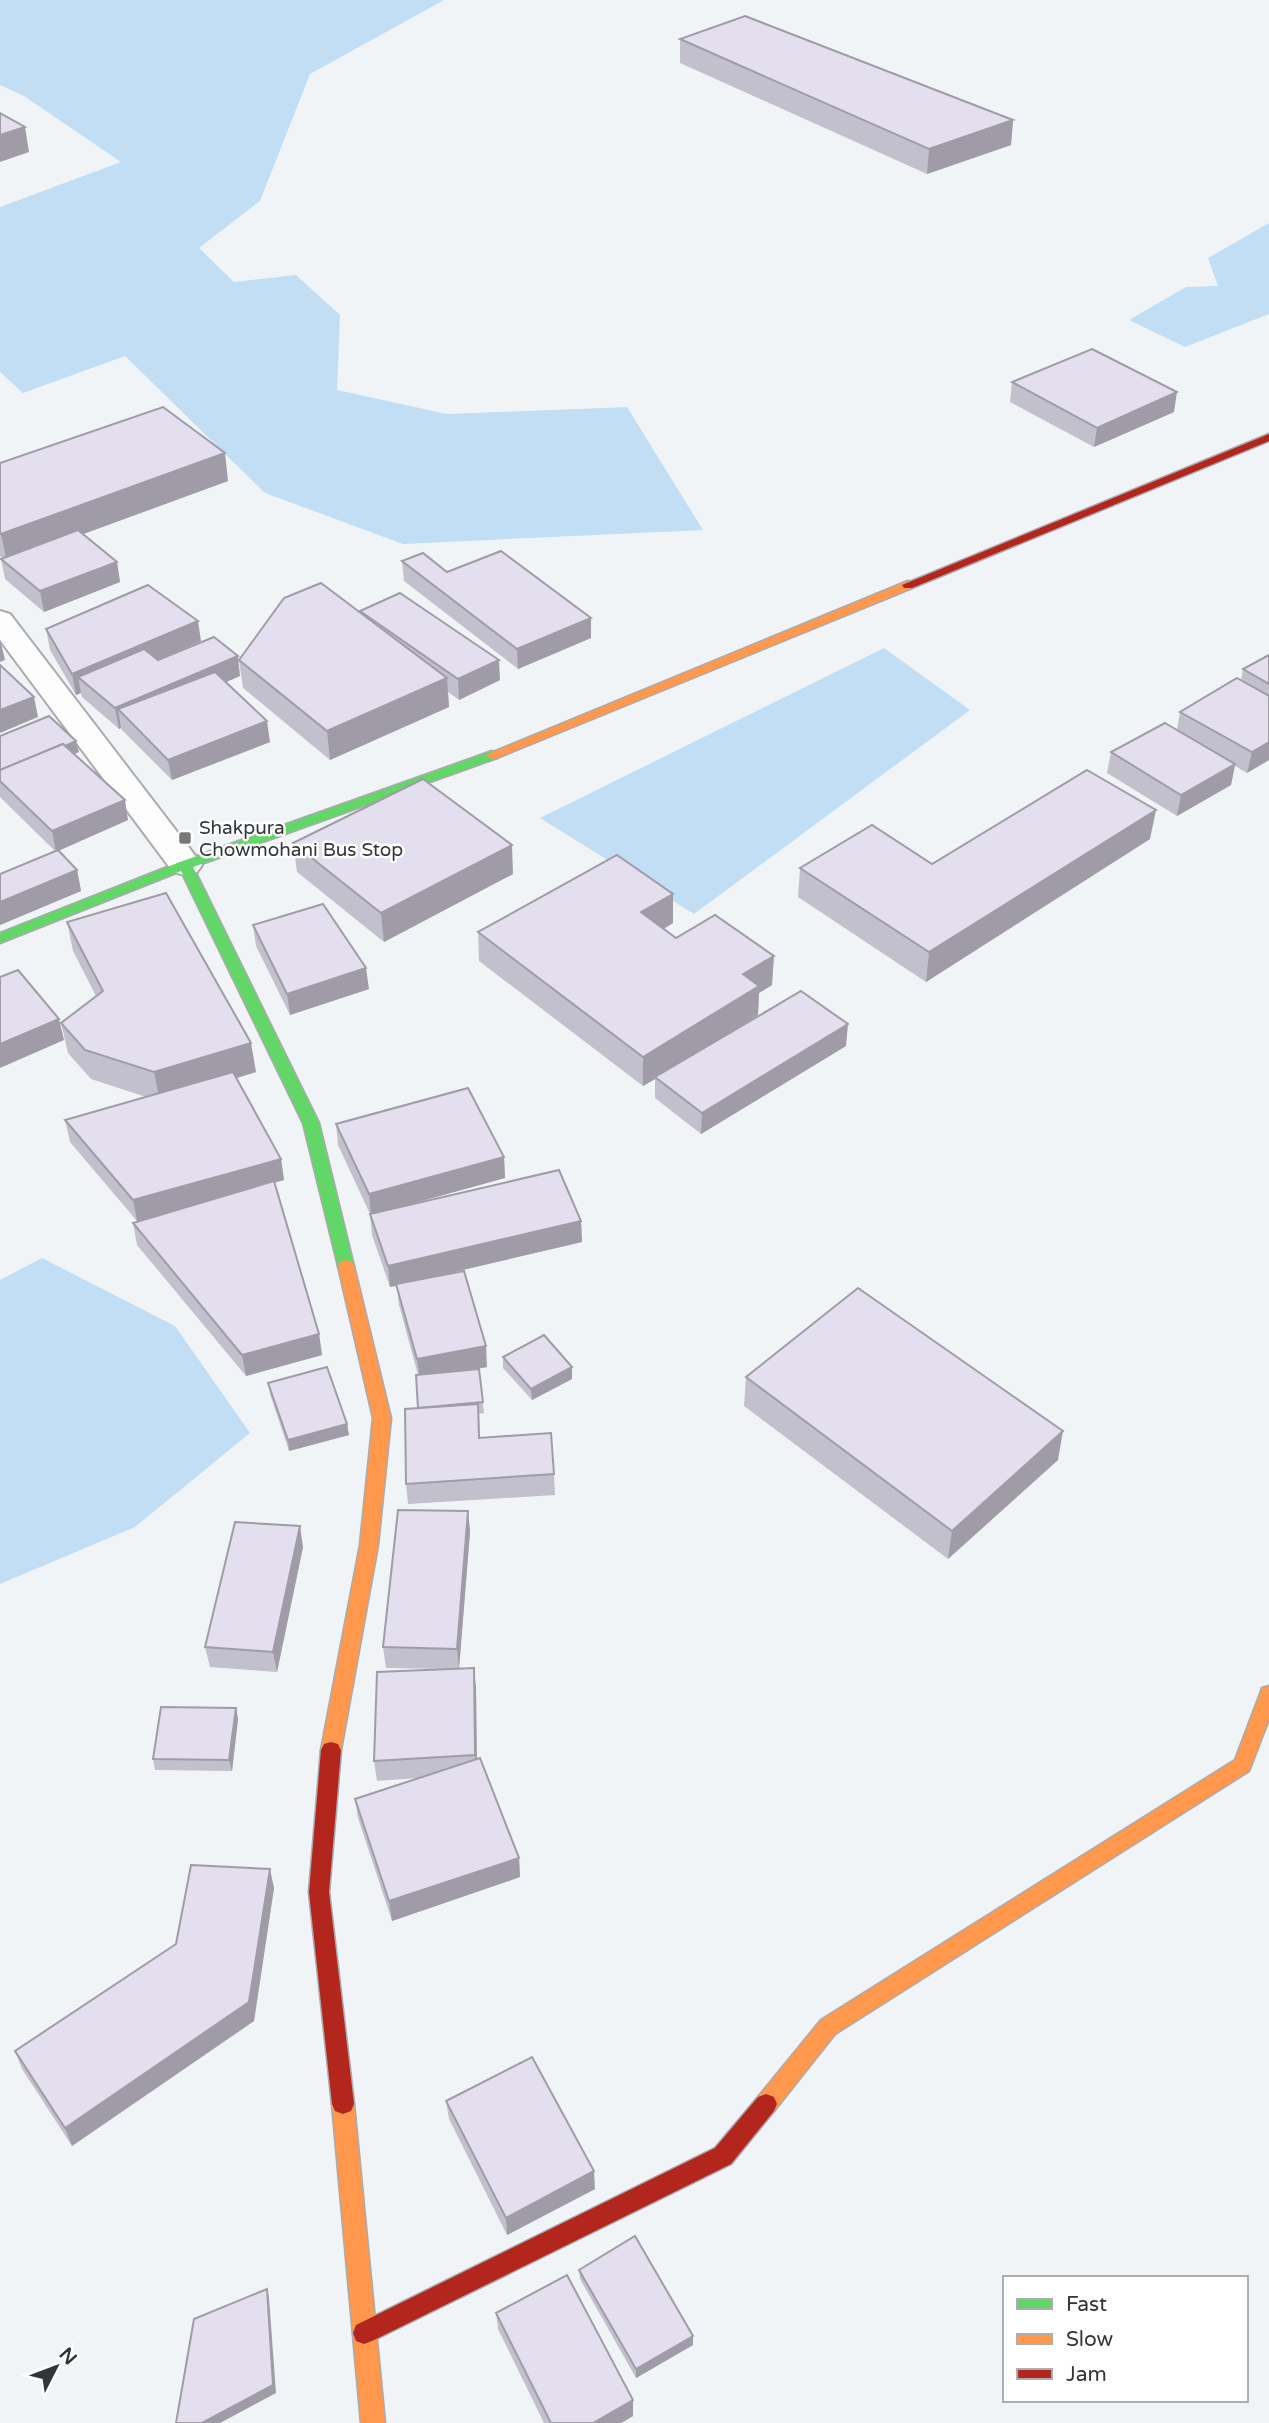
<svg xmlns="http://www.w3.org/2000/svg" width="1269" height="2423" font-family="'Varela Round',sans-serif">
<rect width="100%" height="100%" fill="#f1f4f7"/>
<g fill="#c1def4">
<polygon points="0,0 444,0 310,74 260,201 199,248 234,282 296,275 340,315 337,390 447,414 627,407 703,530 403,544 265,493 125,356 23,393 0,372 0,207 121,162 24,96 0,85"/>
<polygon points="1269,223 1269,314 1185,347 1129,320 1186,287 1218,286 1208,258"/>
<polygon points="884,648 970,710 694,914 540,818"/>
<polygon points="42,1258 175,1326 250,1433 135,1527 0,1584 0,1280"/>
</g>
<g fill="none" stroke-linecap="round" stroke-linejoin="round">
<defs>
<polygon id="street" points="0,611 10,614 197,858 202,865 197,872 185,875 173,872 0,640"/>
<polygon id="fast" points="492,751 498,755 497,758 193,867 319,1123 354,1266 352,1270 340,1270 338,1266 303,1123 181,871 0,943 0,933 180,862"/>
<g id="slow">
<polygon points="908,581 912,582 912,588 497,758 492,759 486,755"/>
<polygon points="346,1260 352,1262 354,1266 391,1418 378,1545 341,1750 338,1756 331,1758 324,1756 321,1750 360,1545 373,1418 338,1266 340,1262"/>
<polygon points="1269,1686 1269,1719 1249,1771 835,2034 774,2111 766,2114 758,2111 755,2104 758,2097 821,2020 1235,1760 1260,1694 1262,1688"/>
<polygon points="343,2094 351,2097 354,2104 385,2423 361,2423 332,2104 335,2097"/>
</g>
<g id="jam">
<polygon points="1269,434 1269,441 912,588 904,588 902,585"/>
<polygon points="331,1742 338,1744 341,1750 329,1892 354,2104 351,2111 343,2114 335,2111 332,2104 309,1892 321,1750 324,1744"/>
<polygon points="766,2094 774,2097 777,2104 774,2111 731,2164 372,2341 364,2344 356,2341 353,2333 356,2325 715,2148 758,2097"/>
</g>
</defs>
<use href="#street" stroke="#a9abad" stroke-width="4"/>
<use href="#fast" stroke="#a9abad" stroke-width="3"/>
<use href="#slow" stroke="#a9abad" stroke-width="3"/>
<use href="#jam" stroke="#a9abad" stroke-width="3"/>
<use href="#street" fill="#fdfdfe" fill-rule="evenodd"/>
<use href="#fast" fill="#63d668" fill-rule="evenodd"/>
<use href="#slow" fill="#ff974d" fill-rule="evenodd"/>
<use href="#jam" fill="#b3261e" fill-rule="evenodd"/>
</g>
<g fill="#c3c0cd">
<polygon points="680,39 1013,120 1011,145 927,174 680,63"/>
<polygon points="1012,382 1174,412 1094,447 1010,402"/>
<polygon points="0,463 228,481 83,534 117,562 120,582 44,612 5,579 1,559 3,558 0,556"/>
<polygon points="402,561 447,572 591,618 591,638 518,669 404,581"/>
<polygon points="360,611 500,680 459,700 448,692 449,707 330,760 243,688 239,660 360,613"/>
<polygon points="46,629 201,641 157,660 240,676 226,682 270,742 172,780 122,730 121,728 119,729 82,697 81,693 76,695 50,650"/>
<polygon points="1269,655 1269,760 1247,773 1235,766 1231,785 1177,816 1107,773 1111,752 1177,730 1180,712 1241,680 1243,669"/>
<polygon points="0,736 79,752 74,754 128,820 59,850 77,870 81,891 0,925 0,874 55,851 0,797"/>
<polygon points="1150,839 926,982 798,897 800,868 932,864"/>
<polygon points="293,843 513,874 384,942 297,872"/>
<polygon points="67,922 256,1072 236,1078 281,1159 284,1180 275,1182 319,1334 322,1355 246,1376 137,1245 133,1223 197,1204 137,1221 70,1142 65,1120 146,1097 91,1079 68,1053 61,1023 96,996 73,951"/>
<polygon points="673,923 664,929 676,938 772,985 759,993 758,1015 718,1040 846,1046 701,1134 655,1098 655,1079 643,1086 479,961 478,932"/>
<polygon points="253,925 369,989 290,1015 256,946"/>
<polygon points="336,1124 504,1157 505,1178 410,1204 581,1221 582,1242 436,1276 487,1367 476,1369 479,1369 484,1413 479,1414 480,1438 554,1474 555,1495 408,1504 406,1484 418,1408 418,1375 399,1305 397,1286 390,1287 372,1235 370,1214 338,1145"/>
<polygon points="503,1357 572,1367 572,1379 532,1400 503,1368"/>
<polygon points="746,1377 1058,1460 948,1559 744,1406"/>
<polygon points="268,1383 347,1424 349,1435 289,1451 270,1394"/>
<polygon points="468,1511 470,1532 459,1668 476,1688 477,1759 519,1858 520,1877 392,1921 358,1818 355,1799 418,1778 377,1781 374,1761 446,1669 386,1668 383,1647"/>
<polygon points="303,1547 277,1672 210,1667 205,1647"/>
<polygon points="236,1708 238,1719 232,1771 155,1770 153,1759"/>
<polygon points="274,1888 254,2021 72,2146 22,2069 15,2051"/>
<polygon points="446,2101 595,2189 507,2235 449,2119"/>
<polygon points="579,2270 693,2345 636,2378 580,2279"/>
<polygon points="496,2313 633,2400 633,2416 621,2423 544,2423 498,2329"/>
</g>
<g fill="#9f9ca7">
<polygon points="1013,120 1011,145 927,174 929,149"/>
<polygon points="25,127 29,152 0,162 0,135"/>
<polygon points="1177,392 1174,412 1094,447 1097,428"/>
<polygon points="225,453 228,481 7,562 1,534"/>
<polygon points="117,562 120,582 44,612 40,591"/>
<polygon points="591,618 591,638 518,669 517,649"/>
<polygon points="198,621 201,641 91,688 78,677 81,693 76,695 72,674"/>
<polygon points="0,639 5,660 0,662"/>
<polygon points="238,656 240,676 132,723 118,709 121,728 119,729 115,708"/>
<polygon points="499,660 500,680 459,700 458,679"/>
<polygon points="447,678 449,707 330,760 327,731"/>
<polygon points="34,697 38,717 0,733 0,710"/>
<polygon points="267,721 270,742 172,780 168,760"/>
<polygon points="76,741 79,752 3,783 0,772"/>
<polygon points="1269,742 1269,760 1247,773 1252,752"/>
<polygon points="1235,764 1231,785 1177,816 1181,795"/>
<polygon points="125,800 128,820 56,852 52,831"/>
<polygon points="1156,810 1150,839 926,982 929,952"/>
<polygon points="512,845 513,874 384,942 381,913"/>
<polygon points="77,870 81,891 0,925 0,902"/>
<polygon points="673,894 673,923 641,942 641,912"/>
<polygon points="774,956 772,985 759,993 758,1015 656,1078 655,1077 655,1079 643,1086 643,1057 743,974"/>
<polygon points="366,968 369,989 290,1015 287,994"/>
<polygon points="59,1019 64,1040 0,1068 0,1044"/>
<polygon points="848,1024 846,1046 701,1134 702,1113"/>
<polygon points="251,1043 256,1072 160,1102 154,1072"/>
<polygon points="504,1157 505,1178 371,1215 369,1194"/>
<polygon points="281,1159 284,1180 137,1221 133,1200"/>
<polygon points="581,1221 582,1242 390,1287 388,1266"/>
<polygon points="319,1334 322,1355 246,1376 242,1355"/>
<polygon points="486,1346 487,1367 420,1380 417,1359"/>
<polygon points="572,1367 572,1379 532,1400 531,1389"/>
<polygon points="347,1424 349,1435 289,1451 288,1440"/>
<polygon points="1063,1431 1058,1460 948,1559 952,1531"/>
<polygon points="468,1511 470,1532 459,1669 457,1649"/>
<polygon points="300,1526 303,1547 277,1672 273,1652"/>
<polygon points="474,1668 476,1688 477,1775 475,1755"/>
<polygon points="236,1708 238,1719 232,1771 229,1760"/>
<polygon points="519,1858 520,1877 392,1921 389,1901"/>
<polygon points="270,1869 274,1888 254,2021 72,2146 65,2128"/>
<polygon points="594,2171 595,2189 507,2235 506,2218"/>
<polygon points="267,2289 269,2298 276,2393 220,2423 202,2423"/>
<polygon points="693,2336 693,2345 636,2378 636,2369"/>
<polygon points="633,2400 633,2416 621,2423 593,2423"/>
</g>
<g fill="#e3dfee" stroke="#9f9ca7" stroke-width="2">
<polygon points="745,16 1013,120 929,149 680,39"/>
<polygon points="0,113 25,127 0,135"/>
<polygon points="1092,349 1177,392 1097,428 1012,382"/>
<polygon points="163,407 225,453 1,534 0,533 0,463"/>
<polygon points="78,530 117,562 40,591 1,559"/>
<polygon points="501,551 591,618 517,649 402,561 423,553 447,572"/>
<polygon points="321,583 447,678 327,731 239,660 284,598"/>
<polygon points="148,585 198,621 72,674 46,629"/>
<polygon points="400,593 499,660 458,679 360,611"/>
<polygon points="214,637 238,656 115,708 78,677 144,649 158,660"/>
<polygon points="1269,655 1269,684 1243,669"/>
<polygon points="0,665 34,697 0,710"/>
<polygon points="215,672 267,721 168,760 118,709"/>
<polygon points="1237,678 1269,696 1269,742 1252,752 1180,712"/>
<polygon points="49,716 76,741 65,746 63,744 0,770 0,736"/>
<polygon points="1165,723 1235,764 1181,795 1111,752"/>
<polygon points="63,744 125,800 52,831 0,781 0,770"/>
<polygon points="1087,770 1156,810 929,952 800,868 872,825 932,864"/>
<polygon points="423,779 512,845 381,913 293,843"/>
<polygon points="58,850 77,870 0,902 0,874"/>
<polygon points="617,855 673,894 641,912 676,938 715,915 774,956 743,974 759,986 643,1057 478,932"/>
<polygon points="166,893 251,1043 154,1072 85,1050 61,1023 103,991 67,922"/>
<polygon points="323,904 366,968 287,994 253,925"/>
<polygon points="18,970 59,1019 0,1044 0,977"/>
<polygon points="801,991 848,1024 702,1113 655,1077"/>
<polygon points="233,1072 281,1159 133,1200 65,1120"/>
<polygon points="468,1088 504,1157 369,1194 336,1124"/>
<polygon points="559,1170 581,1221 388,1266 370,1214"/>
<polygon points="274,1181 319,1334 242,1355 133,1223"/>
<polygon points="464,1271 486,1346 417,1359 396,1284"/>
<polygon points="858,1288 1063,1431 952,1531 746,1377"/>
<polygon points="544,1335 572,1367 531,1389 503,1357"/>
<polygon points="327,1367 347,1424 288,1440 268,1383"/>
<polygon points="479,1369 483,1402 418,1408 416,1375"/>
<polygon points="478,1404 479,1438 551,1433 554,1474 406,1484 405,1409"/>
<polygon points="398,1510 468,1511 457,1649 383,1647"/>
<polygon points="235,1522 300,1526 273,1652 205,1647"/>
<polygon points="474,1668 475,1755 374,1761 377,1672"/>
<polygon points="161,1707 236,1708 229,1760 153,1759"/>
<polygon points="480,1758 519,1858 389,1901 355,1799"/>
<polygon points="191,1865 270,1869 249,2002 65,2128 15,2051 176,1944"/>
<polygon points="532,2057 594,2171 506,2218 446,2101"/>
<polygon points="635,2236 693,2336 636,2369 579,2270"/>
<polygon points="567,2275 633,2400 593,2423 551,2423 496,2313"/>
<polygon points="267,2289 273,2385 202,2423 176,2423 194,2319"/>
</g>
<rect fill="#76787a" stroke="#fff" stroke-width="2.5" x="178" y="831" width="14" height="14" rx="3.5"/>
<g text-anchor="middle" stroke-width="5" stroke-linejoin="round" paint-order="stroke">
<g font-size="19" fill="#333536" stroke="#fff" text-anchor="start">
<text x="199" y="834">Shakpura<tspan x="199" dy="22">Chowmohani Bus Stop</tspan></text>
</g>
</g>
<rect x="1003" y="2276" width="245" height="126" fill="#ffffff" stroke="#adaeaf" stroke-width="2"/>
<rect x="1017" y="2299" width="35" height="10" fill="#63d668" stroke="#adaeaf" stroke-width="2"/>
<text x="1066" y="2311" font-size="21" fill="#333536">Fast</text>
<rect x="1017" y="2334" width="35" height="10" fill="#ff974d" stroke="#adaeaf" stroke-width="2"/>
<text x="1066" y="2346" font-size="21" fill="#333536">Slow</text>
<rect x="1017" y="2369" width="35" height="10" fill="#b3261e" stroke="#adaeaf" stroke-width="2"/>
<text x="1066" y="2381" font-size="21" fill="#333536">Jam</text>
<g transform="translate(56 2367) rotate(48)" stroke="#ffffff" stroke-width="5" paint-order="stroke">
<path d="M0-5L12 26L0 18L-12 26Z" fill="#333536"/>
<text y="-10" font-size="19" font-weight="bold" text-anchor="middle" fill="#333536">N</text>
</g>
</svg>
